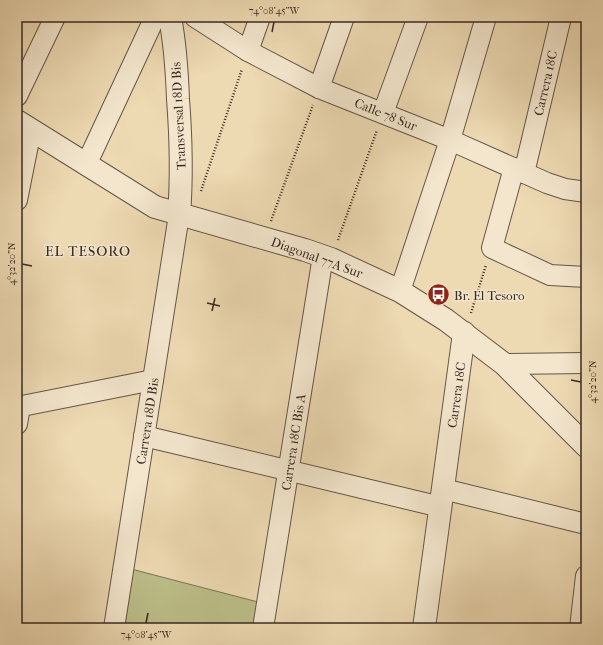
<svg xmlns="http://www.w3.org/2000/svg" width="603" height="645" font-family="'IM FELL French Canon',serif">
<rect width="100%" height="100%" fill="#edd9b2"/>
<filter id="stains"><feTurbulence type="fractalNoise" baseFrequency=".005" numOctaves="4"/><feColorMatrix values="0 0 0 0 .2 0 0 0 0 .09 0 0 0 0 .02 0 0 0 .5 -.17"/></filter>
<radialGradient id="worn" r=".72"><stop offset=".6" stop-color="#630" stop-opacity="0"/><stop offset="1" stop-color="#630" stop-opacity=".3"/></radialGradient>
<polygon fill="#bcbe89" stroke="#7a7456" points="131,569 258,602 258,628 120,628"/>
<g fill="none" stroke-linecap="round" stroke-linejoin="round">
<defs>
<g id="minor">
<polyline points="195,17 248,51 319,88 450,140 547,183 565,189 586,192"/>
<polyline points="248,51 260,17"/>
<polyline points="319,88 344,17"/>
<polyline points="17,96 55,17"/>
<polyline points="383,113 418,17"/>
<polyline points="86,165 155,17"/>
<polyline points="514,168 492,248 550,275 586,277"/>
<polyline points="524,173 561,17"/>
<polyline points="17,200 31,130"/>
<polyline points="400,291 450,140 486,17"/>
<polyline points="504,364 586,363"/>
<polyline points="17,407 153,380"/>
<polyline points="17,424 20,406"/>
<polyline points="144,436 441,507"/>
<polyline points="443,489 586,524"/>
<polyline points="114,628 179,215"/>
<polyline points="263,628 323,256"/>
<polyline points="580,628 586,576"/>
</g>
<g id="tertiary">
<path d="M170 17C175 44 177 72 178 99 181 138 182 176 179 215"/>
<polyline points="17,121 155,207 305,250 331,259 400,291 446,320 504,364 586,446"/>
<polyline points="424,628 464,333"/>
</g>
</defs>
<use href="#minor" stroke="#655648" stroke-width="22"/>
<use href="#tertiary" stroke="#655648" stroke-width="24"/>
<g stroke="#382a24" stroke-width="2.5" stroke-dasharray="1 2" stroke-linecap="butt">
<polyline points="201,191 242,69"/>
<polyline points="271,221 313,105"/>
<polyline points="338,240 377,130"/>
<polyline points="471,313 486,265"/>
</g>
<use href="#minor" stroke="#f3e6cd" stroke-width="20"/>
<use href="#tertiary" stroke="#f3e6cd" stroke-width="22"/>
</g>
<path fill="none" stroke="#382a24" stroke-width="1.5" d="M272 32 274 22M22 264 32 266M207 303 220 306M212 311 215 298M571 380 581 382M146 623 148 613"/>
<defs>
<symbol id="bus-disc" viewBox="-11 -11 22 22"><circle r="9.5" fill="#8f2418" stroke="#f3e6cd"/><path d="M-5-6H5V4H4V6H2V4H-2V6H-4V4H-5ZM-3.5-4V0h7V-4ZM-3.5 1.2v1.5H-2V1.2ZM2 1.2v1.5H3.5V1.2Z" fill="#fff"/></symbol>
</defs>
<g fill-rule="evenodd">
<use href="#bus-disc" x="426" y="282" width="25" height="25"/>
</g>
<g text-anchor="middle" stroke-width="3" stroke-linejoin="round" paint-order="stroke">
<g font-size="13" fill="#382a24" stroke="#f3e6cd">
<text transform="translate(545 83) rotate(-77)" y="5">Carrera 18C</text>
<text transform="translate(386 114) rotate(22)" y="5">Calle 78 Sur</text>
<text transform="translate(178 116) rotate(-93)" y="5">Transversal 18D Bis</text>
<text transform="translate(317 257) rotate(20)" y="5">Diagonal 77A Sur</text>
<text transform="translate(456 395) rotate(-82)" y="5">Carrera 18C</text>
<text transform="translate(147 421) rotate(-81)" y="5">Carrera 18D Bis</text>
<text transform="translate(293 442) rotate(-81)" y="5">Carrera 18C Bis A</text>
</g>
<g font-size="13" fill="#382a24" stroke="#f3e6cd" text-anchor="start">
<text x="454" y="300">Br. El Tesoro</text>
</g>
<g font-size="14" letter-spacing="1" fill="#382a24" stroke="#f3e6cd">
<text x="88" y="256">EL TESORO</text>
</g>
</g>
<rect width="603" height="645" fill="none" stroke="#edd9b2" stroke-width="44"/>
<rect x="22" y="22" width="559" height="601" fill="none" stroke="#382a24" stroke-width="1.5"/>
<g font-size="10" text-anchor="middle" fill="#382a24">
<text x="274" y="14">74°08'45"W</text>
<text transform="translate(11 264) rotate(-90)" y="4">4°32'20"N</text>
<text transform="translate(592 382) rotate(-90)" y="4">4°32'20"N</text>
<text x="146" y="638">74°08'45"W</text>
</g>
<rect width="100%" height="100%" filter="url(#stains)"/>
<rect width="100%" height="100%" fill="url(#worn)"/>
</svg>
